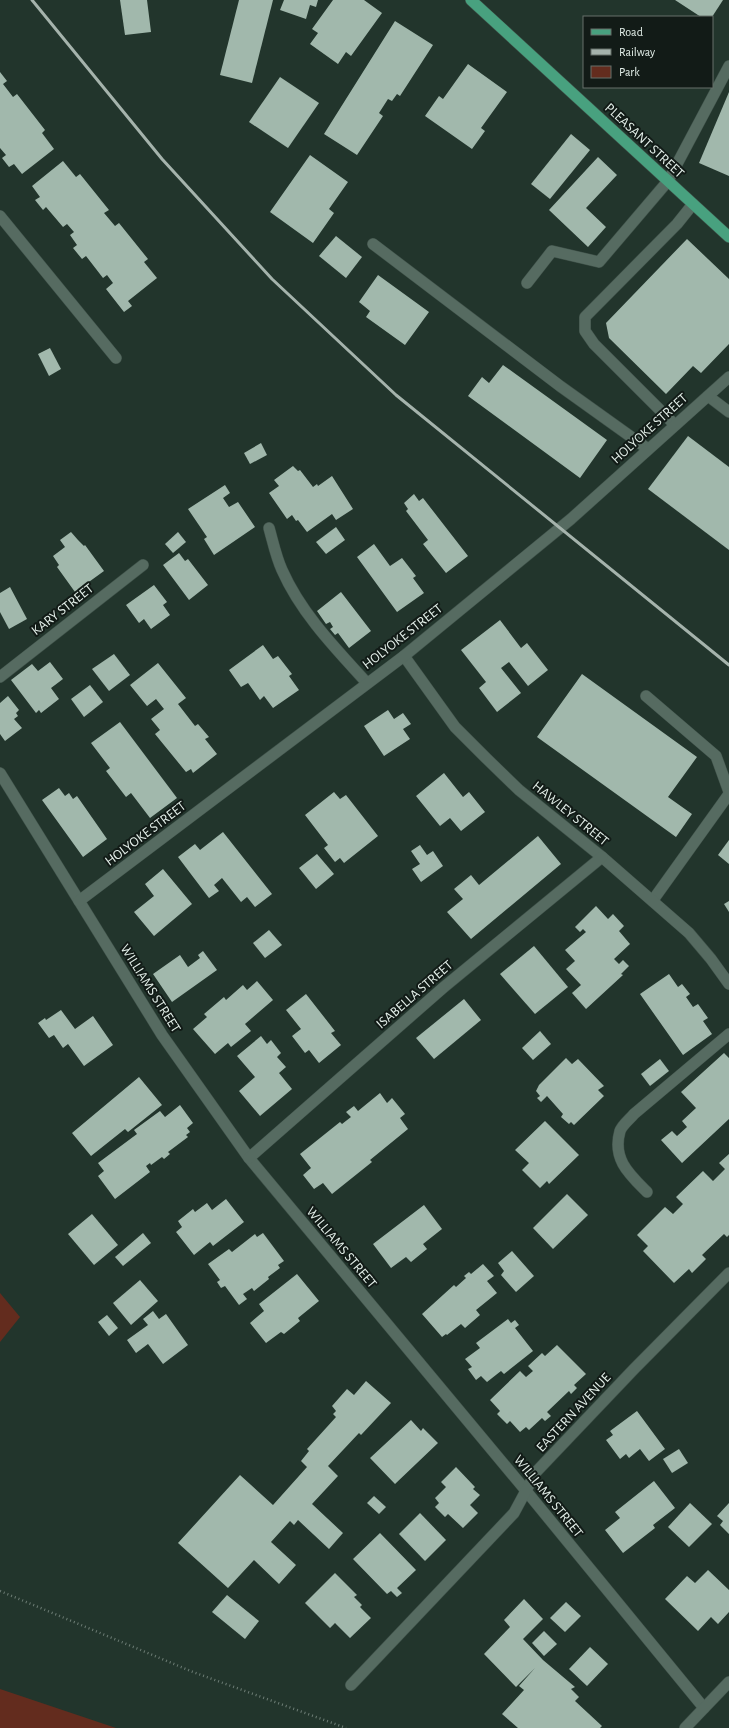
<svg xmlns="http://www.w3.org/2000/svg" width="729" height="1728" font-family="'Alegreya Sans',sans-serif">
<rect width="100%" height="100%" fill="#22352c"/>
<g fill="#632c1e">
<polygon points="0,1293 20,1317 0,1342"/>
<polygon points="0,1689 116,1728 0,1728"/>
</g>
<g fill="#a1b8ac">
<polygon points="120,0 147,0 151,32 125,35"/>
<polygon points="239,0 273,0 252,83 220,75"/>
<polygon points="284,0 318,0 316,7 310,5 306,19 280,10"/>
<polygon points="333,0 364,0 382,13 351,56 346,52 338,64 310,44 318,33 312,29"/>
<polygon points="675,0 723,0 712,17 701,17"/>
<polygon points="395,21 433,45 400,96 397,94 392,101 388,99 379,113 383,116 357,155 324,134"/>
<polygon points="468,64 507,92 481,128 485,131 472,149 425,116 439,96 443,99"/>
<polygon points="0,72 7,81 3,84 13,97 17,94 45,130 42,133 54,149 22,174 14,164 9,167 2,158 6,155 0,148"/>
<polygon points="280,77 319,103 288,148 249,122"/>
<polygon points="729,92 729,176 699,163"/>
<polygon points="571,134 590,150 550,199 531,184"/>
<polygon points="310,155 348,182 329,209 334,213 313,243 270,212"/>
<polygon points="598,157 617,175 586,208 606,227 588,247 549,210"/>
<polygon points="63,161 76,177 80,174 109,210 104,213 115,226 119,223 148,259 144,262 157,278 128,301 132,306 124,312 106,289 113,283 107,275 103,278 86,256 82,259 73,248 77,245 70,235 74,232 67,224 63,227 46,207 43,210 35,200 40,197 32,186"/>
<polygon points="336,236 362,257 346,278 319,256"/>
<polygon points="687,239 729,279 729,344 701,373 693,366 666,394 609,338 606,323"/>
<polygon points="378,275 429,312 405,345 366,317 370,311 359,302"/>
<polygon points="50,348 61,369 49,376 38,354"/>
<polygon points="503,365 607,440 580,478 468,396 482,377 489,383"/>
<polygon points="688,436 729,467 729,550 648,489"/>
<polygon points="261,443 267,455 250,464 244,453"/>
<polygon points="293,466 298,471 300,470 313,487 317,484 318,486 332,476 353,509 336,520 332,514 307,532 298,520 296,521 292,515 287,519 269,493 279,486 274,480"/>
<polygon points="225,485 230,493 223,498 229,507 238,502 255,527 214,555 204,539 207,537 188,509"/>
<polygon points="414,494 419,501 423,498 468,556 446,573 423,544 428,540 406,511 408,509 404,503"/>
<polygon points="336,527 345,540 326,554 316,542"/>
<polygon points="71,532 78,540 84,546 85,545 104,571 75,592 57,567 59,565 53,556 65,547 60,540"/>
<polygon points="178,532 186,542 173,553 165,544"/>
<polygon points="374,544 390,566 402,558 416,576 413,578 424,593 397,612 357,557"/>
<polygon points="179,553 185,561 188,559 208,585 189,600 163,565"/>
<polygon points="154,585 167,602 163,605 170,615 151,629 144,619 139,623 126,605"/>
<polygon points="10,587 27,619 9,629 0,612 0,593"/>
<polygon points="341,592 371,631 349,648 338,633 335,635 330,629 333,627 330,622 326,624 317,611"/>
<polygon points="500,620 521,648 527,643 548,670 528,686 509,662 501,668 521,693 497,712 479,688 486,682 461,650"/>
<polygon points="263,645 273,659 278,656 292,674 289,676 299,690 273,708 264,696 260,700 248,683 241,687 229,670"/>
<polygon points="114,654 130,675 109,691 92,669"/>
<polygon points="50,662 63,679 51,688 59,699 41,713 39,710 36,713 11,680 32,664 38,671"/>
<polygon points="158,663 186,698 178,704 195,726 198,724 209,737 205,739 217,754 193,773 191,769 186,772 155,734 160,730 151,719 164,709 156,699 147,706 130,685"/>
<polygon points="582,674 697,757 668,797 692,814 676,837 537,737"/>
<polygon points="90,685 103,702 84,717 71,699"/>
<polygon points="8,696 19,710 16,713 18,716 14,719 22,728 5,741 0,734 0,703"/>
<polygon points="388,710 394,719 403,713 411,724 403,729 410,739 384,756 364,726"/>
<polygon points="120,722 177,798 150,818 131,793 126,797 106,771 110,768 91,743"/>
<polygon points="444,773 463,797 469,792 485,812 461,831 450,818 440,826 416,796"/>
<polygon points="59,788 65,796 69,793 73,799 77,796 107,839 83,857 42,800"/>
<polygon points="334,792 340,799 346,795 378,836 344,863 340,858 335,862 324,848 328,845 305,815"/>
<polygon points="223,832 272,894 255,907 247,897 241,902 222,878 214,885 219,891 209,898 178,857 195,844 200,850"/>
<polygon points="538,836 561,864 471,939 447,912 463,899 454,889 471,875 479,885"/>
<polygon points="729,840 729,864 718,855"/>
<polygon points="420,845 427,855 433,851 443,866 421,882 412,869 420,864 411,851"/>
<polygon points="317,854 334,874 316,889 299,868"/>
<polygon points="163,869 192,904 154,936 134,912 154,896 145,884"/>
<polygon points="729,901 729,912 724,904"/>
<polygon points="596,906 608,919 613,914 624,926 619,931 630,944 614,959 619,964 623,960 629,966 621,974 623,975 586,1009 572,993 581,985 566,969 575,961 565,950 586,932 583,929 580,932 575,927"/>
<polygon points="269,930 282,945 265,958 253,943"/>
<polygon points="534,946 568,987 535,1014 500,974"/>
<polygon points="203,951 217,970 172,1002 153,974 180,955 188,967 200,958 198,955"/>
<polygon points="669,974 678,987 682,984 690,994 686,997 693,1007 698,1004 708,1018 703,1021 712,1034 683,1055 640,994"/>
<polygon points="257,981 273,1000 245,1024 251,1031 231,1047 228,1043 215,1054 193,1029 207,1017 204,1014 224,997 226,1000 243,985 247,990"/>
<polygon points="306,994 335,1031 331,1033 341,1045 319,1063 309,1050 305,1053 292,1036 301,1029 286,1010"/>
<polygon points="464,999 481,1020 434,1059 416,1038"/>
<polygon points="61,1010 75,1029 93,1016 113,1045 84,1066 68,1044 63,1048 54,1035 49,1038 38,1023 45,1018 46,1020"/>
<polygon points="540,1031 551,1044 533,1060 522,1048"/>
<polygon points="261,1036 267,1044 271,1040 281,1053 277,1057 286,1067 279,1073 292,1089 260,1116 239,1091 255,1077 237,1056"/>
<polygon points="724,1053 729,1058 729,1119 682,1163 661,1140 672,1131 677,1136 687,1127 682,1121 696,1108 681,1092"/>
<polygon points="566,1058 572,1064 578,1059 604,1086 598,1090 604,1096 574,1125 571,1122 569,1124 561,1117 563,1114 547,1096 541,1102 537,1098 540,1096 536,1091 539,1085"/>
<polygon points="660,1059 669,1071 650,1086 641,1074"/>
<polygon points="139,1077 162,1105 128,1132 125,1129 91,1156 72,1133"/>
<polygon points="380,1093 387,1103 392,1098 405,1114 400,1118 408,1129 370,1160 372,1162 332,1194 323,1183 314,1189 303,1175 311,1168 300,1154 340,1122 342,1124 351,1117 346,1112 354,1106 358,1111"/>
<polygon points="180,1105 193,1123 187,1128 190,1132 186,1135 188,1137 168,1152 170,1154 164,1159 162,1157 151,1165 150,1163 146,1166 150,1172 115,1199 98,1176 104,1171 98,1163 137,1134 134,1130 160,1111 165,1117"/>
<polygon points="545,1121 579,1155 549,1184 547,1181 540,1188 522,1170 529,1163 515,1150"/>
<polygon points="729,1154 729,1235 727,1237 724,1234 702,1255 706,1259 692,1273 689,1269 674,1283 643,1251 648,1246 637,1235 665,1207 673,1214 683,1204 676,1197 703,1171 713,1181 725,1169 719,1163"/>
<polygon points="567,1194 588,1215 553,1249 533,1228"/>
<polygon points="226,1199 244,1222 213,1246 210,1242 194,1255 176,1232 182,1227 178,1221 193,1209 195,1212 207,1203 212,1210"/>
<polygon points="424,1205 442,1229 423,1244 427,1249 411,1262 406,1257 391,1268 373,1244"/>
<polygon points="92,1214 118,1245 94,1265 68,1234"/>
<polygon points="143,1233 151,1243 123,1266 115,1257"/>
<polygon points="263,1233 284,1261 278,1265 280,1268 268,1277 269,1279 254,1291 252,1288 243,1294 247,1299 239,1305 225,1286 221,1288 217,1282 220,1280 208,1264 229,1249 232,1252 255,1234 257,1237"/>
<polygon points="512,1251 534,1276 516,1292 501,1275 504,1271 498,1263"/>
<polygon points="483,1264 494,1276 487,1281 497,1293 476,1310 480,1315 465,1328 461,1324 447,1335 446,1334 442,1337 422,1314 454,1285 456,1287 466,1278 464,1276 469,1272 471,1274"/>
<polygon points="297,1274 319,1301 298,1318 300,1321 284,1334 281,1332 266,1343 250,1323 264,1311 259,1304"/>
<polygon points="140,1280 158,1301 131,1325 113,1303"/>
<polygon points="153,1311 159,1319 166,1314 188,1345 163,1364 148,1344 136,1353 127,1340 148,1325 143,1319"/>
<polygon points="107,1315 118,1328 109,1336 98,1322"/>
<polygon points="508,1319 511,1323 515,1320 519,1325 515,1328 533,1351 504,1374 501,1371 487,1382 481,1376 476,1380 468,1369 472,1367 465,1359 480,1348 476,1343"/>
<polygon points="557,1345 586,1374 574,1385 577,1388 571,1394 569,1391 547,1412 551,1416 545,1421 542,1418 529,1430 526,1427 520,1432 510,1421 507,1424 497,1414 500,1411 490,1400 520,1371 526,1377 533,1371 528,1366 542,1353 545,1356"/>
<polygon points="366,1381 391,1403 361,1435 359,1433 328,1466 338,1476 312,1504 343,1533 329,1549 298,1520 294,1525 290,1521 271,1542 296,1565 279,1584 254,1560 228,1588 178,1543 240,1475 273,1505 307,1467 301,1461 309,1451 307,1449 336,1417 333,1414 336,1411 332,1406 347,1389 354,1395"/>
<polygon points="637,1411 665,1449 649,1461 640,1449 629,1458 626,1454 620,1459 606,1440 613,1435 610,1431"/>
<polygon points="411,1420 421,1431 423,1428 438,1443 395,1484 370,1458"/>
<polygon points="679,1449 688,1463 672,1473 663,1459"/>
<polygon points="456,1467 475,1487 473,1489 480,1495 470,1505 478,1513 463,1528 448,1514 445,1517 435,1507 439,1503 435,1498 446,1487 441,1482"/>
<polygon points="654,1481 675,1508 653,1525 655,1528 623,1553 605,1530 620,1518 615,1512"/>
<polygon points="374,1496 386,1507 379,1514 367,1503"/>
<polygon points="690,1503 712,1524 689,1547 668,1527"/>
<polygon points="729,1503 729,1534 720,1525 723,1521 717,1516"/>
<polygon points="420,1513 446,1540 425,1561 399,1534"/>
<polygon points="380,1533 416,1570 397,1588 402,1593 397,1597 391,1591 387,1594 353,1559"/>
<polygon points="708,1570 729,1590 729,1612 718,1624 711,1617 698,1631 665,1599 687,1576 695,1583"/>
<polygon points="335,1573 357,1595 354,1597 362,1605 360,1607 371,1618 350,1638 335,1623 330,1628 305,1603"/>
<polygon points="227,1595 259,1621 245,1639 212,1612"/>
<polygon points="524,1599 543,1619 523,1639 543,1660 575,1687 571,1689 579,1697 575,1701 602,1726 600,1728 518,1728 502,1714 524,1690 519,1686 535,1668 516,1687 484,1654 510,1627 504,1620"/>
<polygon points="566,1602 581,1616 565,1632 550,1618"/>
<polygon points="544,1631 557,1644 544,1656 532,1643"/>
<polygon points="590,1647 608,1664 587,1686 569,1669"/>
</g>
<g fill="none" stroke-linecap="round" stroke-linejoin="round">
<defs>
<g id="service">
<polyline points="0,216 116,358"/>
<polyline points="373,244 560,386 648,449"/>
<polyline points="527,283 552,251 599,262 668,181 729,66"/>
<polyline points="708,396 729,412"/>
<polyline points="675,425 594,344 585,331 585,317 677,224 693,204"/>
<path d="M269 528C273 542 276 557 282 570 301 613 335 648 367 683"/>
<polyline points="646,696 716,756 729,792"/>
<polyline points="653,900 729,794"/>
<path d="M647 1192C629 1174 612 1159 620 1131 622 1125 630 1119 634 1114L729 1034"/>
</g>
<g id="minor">
<polyline points="404,656 455,727 486,758 519,790 602,857 689,933 711,959 729,984"/>
<polyline points="0,677 143,565"/>
<polyline points="0,773 162,1035 249,1158 527,1492 704,1708"/>
<polyline points="79,901 404,656 571,519 729,377"/>
<polyline points="249,1158 444,987 602,857"/>
<polyline points="351,1685 514,1513 536,1472 634,1369 729,1273"/>
<polyline points="685,1728 729,1682"/>
</g>
<polyline id="primary" points="471,0 729,237"/>
</defs>
<use href="#service" stroke="#3e5048" stroke-width="12"/>
<use href="#minor" stroke="#3e5048" stroke-width="12"/>
<use href="#primary" stroke="#3e5048" stroke-width="12"/>
<polyline stroke="#6d7d75" stroke-width="2.5" stroke-dasharray="1 3" stroke-linecap="butt" points="0,1591 193,1672 346,1728"/>
<use href="#service" stroke="#566b61" stroke-width="11"/>
<use href="#minor" stroke="#566b61" stroke-width="11"/>
<use href="#primary" stroke="#48a17f" stroke-width="11"/>
<polyline stroke="#a5b3ac" stroke-width="3" points="32,0 162,159 272,279 396,395 729,665"/>
</g>
<g text-anchor="middle" stroke-width="4" stroke-linejoin="round" paint-order="stroke">
<g font-size="14" fill="#e4f0ea" stroke="#121b17">
<text transform="translate(645 140) rotate(43)" y="5">PLEASANT STREET</text>
<text transform="translate(649 428) rotate(-42)" y="5">HOLYOKE STREET</text>
<text transform="translate(62 609) rotate(-38)" y="5">KARY STREET</text>
<text transform="translate(402 636) rotate(-38)" y="5">HOLYOKE STREET</text>
<text transform="translate(571 813) rotate(39)" y="5">HAWLEY STREET</text>
<text transform="translate(145 833) rotate(-37)" y="5">HOLYOKE STREET</text>
<text transform="translate(151 988) rotate(58)" y="5">WILLIAMS STREET</text>
<text transform="translate(414 994) rotate(-41)" y="5">ISABELLA STREET</text>
<text transform="translate(342 1247) rotate(50)" y="5">WILLIAMS STREET</text>
<text transform="translate(573 1412) rotate(-47)" y="5">EASTERN AVENUE</text>
<text transform="translate(549 1496) rotate(51)" y="5">WILLIAMS STREET</text>
</g>
</g>
<rect x="583" y="16" width="130" height="72" fill="#121b17" stroke="#66706b"/>
<rect x="591" y="29" width="20" height="6" fill="#48a17f" stroke="#66706b"/>
<text x="619" y="36" font-size="12" fill="#e4f0ea">Road</text>
<rect x="591" y="49" width="20" height="6" fill="#a5b3ac" stroke="#66706b"/>
<text x="619" y="56" font-size="12" fill="#e4f0ea">Railway</text>
<rect x="591" y="66" width="20" height="12" fill="#632c1e" stroke="#66706b"/>
<text x="619" y="76" font-size="12" fill="#e4f0ea">Park</text>
</svg>
